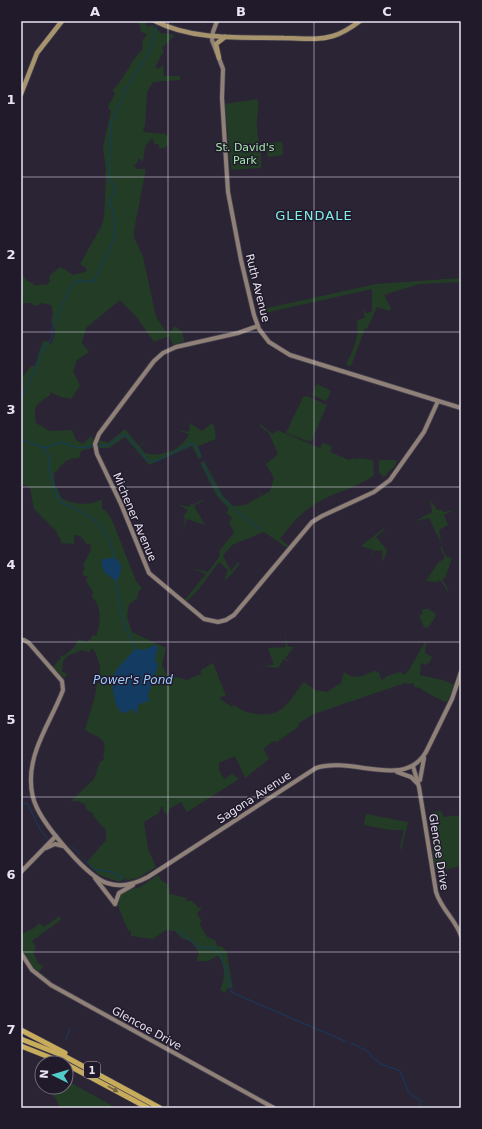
<svg xmlns="http://www.w3.org/2000/svg" width="482" height="1129" font-family="'DejaVu Sans',sans-serif">
<rect width="100%" height="100%" fill="#2b2435"/>
<g fill="#233c26">
<path d="M136 21H145L147 27 153 25 161 33 172 34 174 36 162 48 164 51 155 67 159 69 163 64 164 76H180V80L153 82 147 92 145 126 143 130 144 132 165 134 168 136V146L160 149 158 144H154L153 139H151L145 147 143 162 139 158 137 163 134 165 133 168 135 166 137 169H146L134 230V237L143 257 156 317 168 334 175 326 182 332 184 340 183 342 173 345 169 336 154 342 138 319 120 300 86 328 82 343 89 352 77 360 73 371 80 386 71 399 61 397 50 392V395C38 403 32 406 36 423L50 431 72 430 76 440 83 444 91 436 94 440V447L81 451 79 458C68 458 63 462 56 472H54L55 487H57L61 498C74 505 92 506 102 499V509L105 510 112 520 136 581 142 588 139 590 137 599 129 604 127 617 132 632 166 648 162 665 167 675 187 680 201 674V670L213 663 226 696 220 697V699L232 707 234 705C245 715 273 719 284 707 292 700 297 690 304 682L315 690 327 692 341 683 344 672C360 685 372 667 378 672 380 673 380 678 382 680L387 676 400 672 404 675 409 670 425 642 426 643 425 653 432 657 429 663 425 665 421 663 420 675 443 680 455 685 447 702C443 702 424 691 420 688L415 687 413 683 408 684 405 683 314 714 299 723 298 727 277 742 274 741 265 747 264 750 269 759 245 778 235 756 219 763V770L224 779 232 774 239 779 187 812 181 802 169 809 168 815 165 813 163 807H161L159 813 144 822 148 849 156 867 138 878 127 880 125 878 119 882 99 875 87 862 106 840V830L93 816V813L87 810 85 804 77 801H71L94 779 100 762 105 759 103 756C110 735 93 738 85 729L94 700 97 684 100 681V665L95 652 92 648 89 652 82 650 67 656 63 661 62 672 66 673 67 676 64 678 53 667 61 658 60 655 64 656 74 647 79 639 86 642 90 640 93 635 96 636C101 624 102 606 92 597L93 592 86 581 88 576H84L82 573 85 568 83 565 91 550 90 544H87C83 540 82 535 74 535V544L62 543 56 531 34 509 30 488 21 483V379L31 366H35L42 343 45 340 51 344C55 335 57 331 51 322L53 313 51 305 42 303 35 306 31 303H21C22 294 21 286 22 277H25L26 280 37 286 41 284 47 285 50 281 49 276 60 267 74 275 87 271 86 268 80 264 101 227 104 218 106 177 105 175 106 170 103 147 111 111 108 108C109 102 114 99 115 92L112 91C125 78 130 61 143 49L142 42 147 34 141 32 140 25Z"/>
<path d="M257 99C260 107 257 114 257 121 256 137 263 153 261 168L231 170 225 104Z"/>
<polygon points="282,142 283,155 268,157 265,143"/>
<path d="M461 278V282L419 284 384 295 391 308 389 311 377 307 367 329 365 328 351 366 346 365C353 350 360 337 357 320L365 318 363 308 366 313 372 312V289L260 314 258 310 376 284Z"/>
<polygon points="317,384 331,391 326,401 312,395"/>
<polygon points="307,396 327,405 311,442 286,433 303,397"/>
<path d="M190 423 202 431 211 424 214 425 216 439 198 446 202 457 199 459 192 446 149 465 125 437 109 448H98L99 440 108 443 125 429 139 446 148 438 140 447 145 453C161 458 182 450 189 434L175 429 189 432Z"/>
<path d="M260 424 273 434 277 430 320 448 322 443 332 446 330 452 349 460 354 458 356 460 357 458 373 460 374 475C360 486 340 491 324 499 305 508 292 523 280 539L289 546 287 548 264 532 232 545 223 556 231 571 238 562 240 563 232 574 224 581 228 570 219 562 198 590 186 602 184 601 206 574 192 568 208 572 219 557 220 550 234 533 229 522 232 518 226 513 229 509 217 496 200 463 204 461 223 496 233 506 245 505 261 496 255 485 262 496 270 491 274 478 266 464 278 454 269 433 259 426Z"/>
<polygon points="379,460 395,460 397,461 394,467 386,474 387,475 383,477 379,472"/>
<polygon points="203,499 204,500 194,506 205,525 187,519 183,531 185,518 183,517 188,510 177,504 189,507 192,503 193,505"/>
<polygon points="430,499 437,510 442,510 443,512 454,510 444,515 448,525 439,530 441,543 429,518 415,521 432,512"/>
<polygon points="384,528 385,529 376,537 387,550 383,562 382,551 376,550 369,556 374,550 361,546"/>
<polygon points="442,547 446,557 452,558 445,578 442,579 449,591 448,592 440,580 437,582 426,581 438,563 445,558 440,548"/>
<polygon points="423,609 428,609 435,613 436,616 428,628 424,627 419,616 423,613 422,611"/>
<polygon points="285,634 288,647 294,647 285,658 294,665 284,659 278,668 261,666 274,665 268,648 286,647"/>
<polygon points="441,811 444,817 461,815 461,866 438,871 434,863 430,817 433,812"/>
<polygon points="366,814 408,822 401,851 400,846 404,830 390,830 364,825"/>
<path d="M158 875 161 880 168 884 170 894 186 898 187 901H192L199 908 202 907 197 914 201 920 200 925 207 937 215 940 217 946 223 947 227 953 233 991 231 987 227 989 225 993 220 990C225 979 226 968 219 957L217 956 208 961H197V958L199 954C196 946 191 939 182 939L175 931 166 930 153 939 131 936V931L128 930 118 906 120 895 128 890 140 887Z"/>
<path d="M60 916 61 919 59 921 32 941 36 947 33 952 38 963 43 966 39 972C27 963 19 950 22 934L34 928 39 923 44 927Z"/>
<polygon points="66,1080 116,1108 60,1108 56,1099 45,1087 66,1087"/>
</g>
<g fill="#143c63">
<path d="M114 558C124 562 122 574 116 581L104 572 101 562 103 559Z"/>
<path d="M155 645 158 647 155 660 158 665 148 695 149 702 148 703 146 701 138 705 137 715 133 709C131 709 130 711 128 712 112 717 114 684 111 680L117 669 135 649 144 650Z"/>
</g>
<g fill="none" stroke-linecap="round" stroke-linejoin="round">
<g stroke="#143c63" stroke-width="1">
<polyline points="21,400 44,348 52,338 52,329 69,289 73,284 80,280 89,282 94,281 111,247 115,232 114,216 109,199 114,195 114,184 109,181 111,123 127,87 149,53 157,24"/>
<path d="M21 439 46 449 49 457V470L58 498 60 502C89 514 109 524 114 558"/>
<path d="M99 446C113 447 114 437 126 435L148 461H157L192 443 197 448 201 457"/>
<polyline points="43,447 49,447 60,442 79,448 93,446"/>
<path d="M203 462C215 496 233 510 261 530"/>
<polyline points="116,581 121,615 135,649"/>
<polyline points="21,805 27,803 41,831 48,839"/>
<polyline points="72,847 80,854"/>
<polyline points="84,859 93,869 113,872 126,881"/>
<path d="M178 930 199 948C203 948 208 947 212 948 224 951 228 980 231 991L233 993 347 1042"/>
<polyline points="66,1039 70,1029"/>
<polyline points="351,1043 369,1052 372,1057 381,1064 400,1071 409,1093 421,1101 420,1105 422,1108"/>
</g>
<defs>
<g id="secondary">
<polyline points="217,21 213,32 212,40 223,69 222,98 228,192 241,260 254,315 259,329 269,342 290,355 461,408"/>
<polyline points="258,326 238,333 176,347 163,353 154,361 120,406 99,434 95,444 97,454 121,504 149,573 204,619 218,622 226,620 234,615 312,522 322,516 374,492 390,480 424,432 438,401"/>
<path d="M21 640H24L29 643 62 681 63 690 61 695C50 722 30 751 31 781 31 790 33 800 37 808 46 827 87 877 107 883 121 888 135 884 148 877L316 768C353 756 404 790 426 752L452 699 461 672"/>
<path d="M413 766 419 787 436 892C441 909 456 920 461 936"/>
<polyline points="397,772 411,777 418,784"/>
<polyline points="420,780 424,758"/>
<polyline points="46,848 55,844 63,846"/>
<polyline points="21,872 56,836"/>
<polyline points="95,878 115,904"/>
<polyline points="115,904 119,893 133,885"/>
<polyline points="21,953 32,970 51,985 274,1108"/>
</g>
<g id="primary">
<path d="M155 21C194 41 242 37 284 38 301 38 317 41 333 36 343 33 352 27 360 21"/>
<polyline points="219,58 216,44 225,37"/>
<polyline points="21,94 37,53 62,21"/>
</g>
<g id="highway">
<polyline points="21,1030 65,1053"/>
<polyline points="21,1039 64,1056 160,1108"/>
<polyline points="21,1046 64,1063"/>
<polyline points="66,1064 148,1108"/>
</g>
</defs>
<use href="#secondary" stroke="#46414f" stroke-width="5.5"/>
<use href="#primary" stroke="#46414f" stroke-width="6"/>
<use href="#highway" stroke="#46414f" stroke-width="6"/>
<use href="#secondary" stroke="#8f8178" stroke-width="4"/>
<use href="#primary" stroke="#a7946c" stroke-width="4.5"/>
<use href="#highway" stroke="#c7ac5c" stroke-width="5"/>
</g>
<defs><path id="oneway-solid" d="M-6-.8H1V-3.2L6.5 0L1 3.2V.8H-6Z"/></defs>
<use fill="#746344" href="#oneway-solid" transform="translate(113 1089) rotate(29)"/>
<path fill="none" stroke="#e8e4f0" stroke-width="1" stroke-opacity="0.55" d="M168 21V1108M314 21V1108M21 177H461M21 332H461M21 487H461M21 642H461M21 797H461M21 952H461"/>
<g text-anchor="middle" stroke-width="3" stroke-linejoin="round" paint-order="stroke">
<rect fill="#211a2b" stroke="#aca7b5" stroke-width="1" x="84" y="1062" width="16" height="16" rx="3"/>
<g font-size="10" font-weight="bold" fill="#e8e4f0">
<text x="92" y="1074">1</text>
</g>
<g font-size="11" fill="#a2e9aa" stroke="#211a2b">
<text x="245" y="151">St. David's<tspan x="245" dy="13">Park</tspan></text>
</g>
<g font-size="11" fill="#e8e4f0" stroke="#211a2b">
<text transform="translate(258 288) rotate(76)" y="4">Ruth Avenue</text>
<text transform="translate(135 517) rotate(67)" y="4">Michener Avenue</text>
<text transform="translate(254 797) rotate(-33)" y="4">Sagona Avenue</text>
<text transform="translate(439 852) rotate(81)" y="4">Glencoe Drive</text>
<text transform="translate(147 1028) rotate(29)" y="4">Glencoe Drive</text>
</g>
<g font-size="12" font-style="italic" fill="#9bcbff" stroke="#211a2b">
<text x="133" y="684">Power's Pond</text>
</g>
<g font-size="13" letter-spacing="1" fill="#81ece8" stroke="#211a2b">
<text x="314" y="220">GLENDALE</text>
</g>
</g>
<rect width="482" height="1129" fill="none" stroke="#211a2b" stroke-width="44"/>
<g transform="translate(54 1075) rotate(275)"><circle r="19" fill="#211a2b" stroke="#716b7a"/>
<path d="M0-3L7 15L0 10L-7 15Z" fill="#53cdc9"/>
<text y="-6" font-size="11" font-weight="bold" text-anchor="middle" fill="#e8e4f0">N</text>
</g>
<rect x="22" y="22" width="438" height="1085" fill="none" stroke="#e8e4f0" stroke-width="1.5"/>
<g font-size="13" text-anchor="middle" font-weight="bold" fill="#e8e4f0">
<text x="95" y="16">A</text>
<text x="241" y="16">B</text>
<text x="387" y="16">C</text>
<text x="11" y="104">1</text>
<text x="11" y="259">2</text>
<text x="11" y="414">3</text>
<text x="11" y="569">4</text>
<text x="11" y="724">5</text>
<text x="11" y="879">6</text>
<text x="11" y="1034">7</text>
</g>
</svg>
